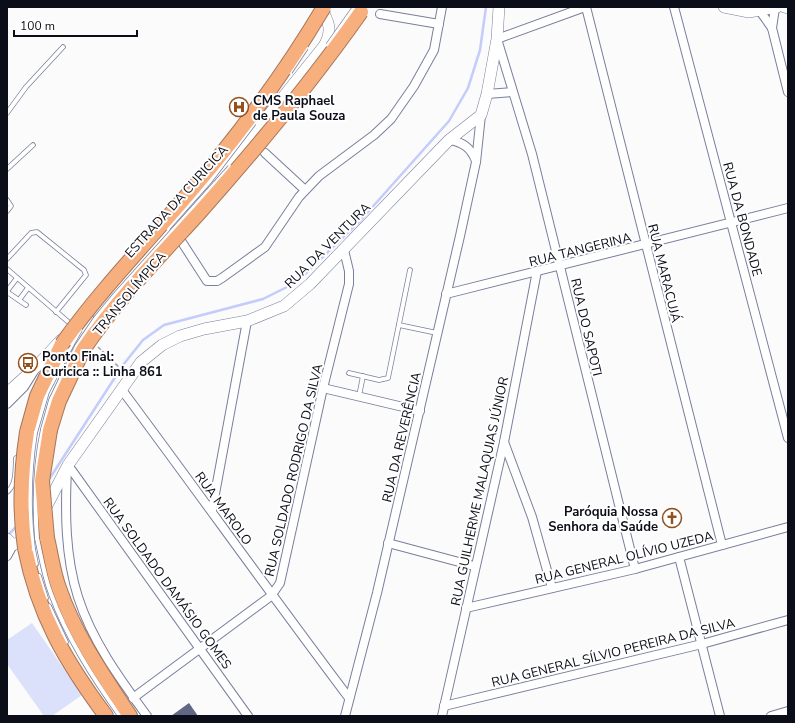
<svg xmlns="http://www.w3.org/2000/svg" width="795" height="723" font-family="'Nunito Sans',sans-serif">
<rect width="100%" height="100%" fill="#fbfbfb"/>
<polygon fill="#dbe1fa" points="32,623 82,695 52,716 44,716 7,664 7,640"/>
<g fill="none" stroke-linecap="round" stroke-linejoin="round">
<g stroke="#c3ccfb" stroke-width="2.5">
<polyline points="48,481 123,365 143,340 164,325 263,299 297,282 360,221 449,121 468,88 480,50 486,7"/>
<polyline points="7,536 18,525"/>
</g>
</g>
<polygon fill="#616784" points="189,703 198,716 171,716"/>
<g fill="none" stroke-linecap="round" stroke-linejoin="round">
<defs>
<g id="lane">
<polyline points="7,113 26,87 63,47"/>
<polyline points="7,169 33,145"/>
<polyline points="7,200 11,206 7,211"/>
<polyline points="7,259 31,233 37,232 84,270 86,275 56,312"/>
<polyline points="7,269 73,326"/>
<polyline points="7,291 17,278"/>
<polyline points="7,292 26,305"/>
<polyline points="19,300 28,288"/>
<polyline points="399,325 437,333"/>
<polyline points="349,373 379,380 388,378 410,270"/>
<polyline points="359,396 363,376"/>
<polyline points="43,429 51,400 77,346"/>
<polyline points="35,433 47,392 72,344"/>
<path d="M7 492C17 484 15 470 16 458"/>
<path d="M37 538C41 556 44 576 51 594 67 638 93 678 120 716"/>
<polyline points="33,549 36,564"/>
<polyline points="39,576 46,598"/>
<polyline points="49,606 66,642"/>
</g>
<g id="street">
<polyline points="585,7 497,39 532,154 635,569"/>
<polyline points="586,7 722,545"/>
<polyline points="674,7 788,438"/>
<polyline points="760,11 772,28 788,92"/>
<polyline points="380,14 439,24"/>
<polyline points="772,28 775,8"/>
<polyline points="487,94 512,92"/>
<path d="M449 140C463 142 471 148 476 161"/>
<polyline points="265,153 305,190"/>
<polyline points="176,233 207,281 217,281 222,278 265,247 299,197 319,176 374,135 391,119 414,86 434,50 442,7"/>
<polyline points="446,294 788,208"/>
<polyline points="323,388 420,411"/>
<path d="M122 390C198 492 272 596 349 698"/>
<polyline points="7,404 24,387 34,371"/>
<polyline points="504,442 532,517 552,588"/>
<polyline points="68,465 248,716"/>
<path d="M67 469C65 512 65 556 78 597 92 641 120 679 147 716"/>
<polyline points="212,510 247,321"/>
<polyline points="388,543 474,566"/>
<polyline points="7,556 13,545"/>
<polyline points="679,557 720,716"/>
<polyline points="466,608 635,569 788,527"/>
<polyline points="133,698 271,596 280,583 323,388 349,284 349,271 344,250"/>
<polyline points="444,706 702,644 788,620"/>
<polyline points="345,716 377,593 460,236 476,162 481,115"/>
<polyline points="442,716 504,442 537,271"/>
<polyline points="771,716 788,711"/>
</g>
<g id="secondary">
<polyline points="724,7 749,12 777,7"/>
<polyline points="784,7 788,8"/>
<path d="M92 311 109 298 235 157 324 46C333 31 329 21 320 7"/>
<polyline points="7,393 36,367 61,340"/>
<polyline points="7,539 13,545 23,541 41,517 68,465 141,362 162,345 180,336 204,329 247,321 284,306 310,284 449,140 481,115 487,94 497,39 499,7"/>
</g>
<g id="highway">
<polyline points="50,430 59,401 83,350"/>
<polyline points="27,432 37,396 62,344"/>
<path d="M47 538C51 554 53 572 59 588 75 635 103 675 130 716"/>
<path d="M25 548C38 615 66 662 106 716"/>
</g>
</defs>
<use href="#lane" stroke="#797f9d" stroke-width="5.5"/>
<use href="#street" stroke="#797f9d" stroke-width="10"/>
<use href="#secondary" stroke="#797f9d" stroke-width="12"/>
<use href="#highway" stroke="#a5765a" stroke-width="16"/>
<polyline stroke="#9fa0a4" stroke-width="1.5" stroke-dasharray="4 2" stroke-linecap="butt" points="98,347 123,371"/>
<use href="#lane" stroke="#fff" stroke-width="4"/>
<use href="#street" stroke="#fff" stroke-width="8"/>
<use href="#secondary" stroke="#fff" stroke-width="11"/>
<use href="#highway" stroke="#f8af7e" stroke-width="14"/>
<defs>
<g id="lane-bridge">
<polyline points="328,45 355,7"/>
<polyline points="290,72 306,48"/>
<polyline points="168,228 209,182 254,123"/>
<polyline points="72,344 80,330"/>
<polyline points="77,346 96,318 115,295 230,167"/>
<path d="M37 538C34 500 35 466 43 429"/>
<path d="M33 549C28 509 29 472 35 433"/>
</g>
<g id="highway-bridge">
<path d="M62 344C95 298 132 258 169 216 226 152 280 81 324 7"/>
<path d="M83 350C117 300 159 257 199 213 256 149 311 83 361 12"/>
<polyline points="47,538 42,481 50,430"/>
<path d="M25 548C19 509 21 471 27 432"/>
</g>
</defs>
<use href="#lane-bridge" stroke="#797f9d" stroke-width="5.5" stroke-linecap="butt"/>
<use href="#highway-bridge" stroke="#a5765a" stroke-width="16" stroke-linecap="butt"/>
<use href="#lane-bridge" stroke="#fff" stroke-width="4"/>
<use href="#highway-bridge" stroke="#f8af7e" stroke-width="14"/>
</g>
<defs>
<symbol id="hospital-ring" viewBox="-11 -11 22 22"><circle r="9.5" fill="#fff" stroke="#92501d" stroke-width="1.5"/><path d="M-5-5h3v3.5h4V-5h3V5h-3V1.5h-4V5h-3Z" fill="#92501d"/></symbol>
<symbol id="bus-ring" viewBox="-11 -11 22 22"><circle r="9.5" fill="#fff" stroke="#92501d" stroke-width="1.5"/><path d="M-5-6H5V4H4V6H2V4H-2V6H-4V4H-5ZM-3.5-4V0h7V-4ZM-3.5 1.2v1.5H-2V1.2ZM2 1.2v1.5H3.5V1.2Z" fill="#92501d"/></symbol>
<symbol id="church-ring" viewBox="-11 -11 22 22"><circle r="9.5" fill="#fff" stroke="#92501d" stroke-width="1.5"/><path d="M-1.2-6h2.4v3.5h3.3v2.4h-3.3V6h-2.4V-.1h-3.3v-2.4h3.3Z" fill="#92501d"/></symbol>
</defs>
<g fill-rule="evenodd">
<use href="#hospital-ring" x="228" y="96" width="22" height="22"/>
<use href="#bus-ring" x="17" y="352" width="22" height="22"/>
<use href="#church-ring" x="661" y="507" width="22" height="22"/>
</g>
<g text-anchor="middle" stroke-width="4" stroke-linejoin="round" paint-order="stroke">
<g font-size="13" font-weight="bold" fill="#0b0d18" stroke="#fff" text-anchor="start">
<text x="253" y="105">CMS Raphael<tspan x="253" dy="15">de Paula Souza</tspan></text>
<text x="42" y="361">Ponto Final:<tspan x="42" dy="15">Curicica :: Linha 861</tspan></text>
<text x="658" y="516" text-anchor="end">Paróquia Nossa<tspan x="658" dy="15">Senhora da Saúde</tspan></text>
</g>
<g font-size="13" fill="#0b0d18" stroke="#fff">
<text transform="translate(176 201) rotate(-48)" y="5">ESTRADA DA CURICICA</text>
<text transform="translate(743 219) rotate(75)" y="5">RUA DA BONDADE</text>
<text transform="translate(327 245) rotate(-45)" y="5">RUA DA VENTURA</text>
<text transform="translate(580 249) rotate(-14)" y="5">RUA TANGERINA</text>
<text transform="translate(665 273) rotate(76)" y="5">RUA MARACUJÁ</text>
<text transform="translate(129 293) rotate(-50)" y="5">TRANSOLÍMPICA</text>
<text transform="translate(587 327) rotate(77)" y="5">RUA DO SAPOTI</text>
<text transform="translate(401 437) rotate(-77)" y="5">RUA DA REVERÊNCIA</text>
<text transform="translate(293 470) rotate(-77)" y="5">RUA SOLDADO RODRIGO DA SILVA</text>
<text transform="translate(479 491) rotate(-78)" y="5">RUA GUILHERME MALAQUIAS JÚNIOR</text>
<text transform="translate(224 508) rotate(54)" y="5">RUA MAROLO</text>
<text transform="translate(624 557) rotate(-14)" y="5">RUA GENERAL OLÍVIO UZEDA</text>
<text transform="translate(168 583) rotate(54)" y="5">RUA SOLDADO DAMÁSIO GOMES</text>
<text transform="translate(613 652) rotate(-14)" y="5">RUA GENERAL SÍLVIO PEREIRA DA SILVA</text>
</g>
</g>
<rect width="795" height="723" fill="none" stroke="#0b0d18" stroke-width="16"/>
<path d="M14 30v6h123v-6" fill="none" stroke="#0b0d18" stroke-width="2"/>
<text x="20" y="30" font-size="12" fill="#0b0d18" stroke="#ffffff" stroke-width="3" paint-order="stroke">100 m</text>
</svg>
